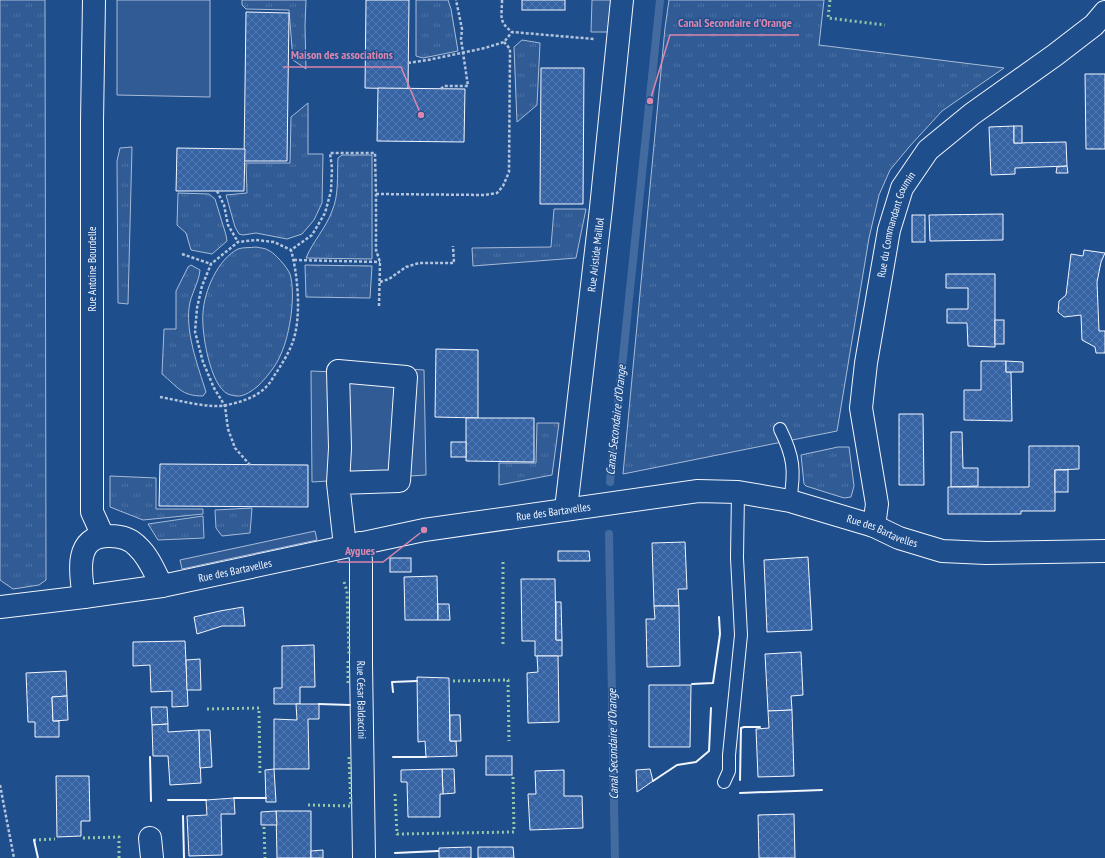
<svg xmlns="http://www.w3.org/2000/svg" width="1105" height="858" font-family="'PT Sans Narrow',sans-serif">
<defs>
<pattern id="grass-tufts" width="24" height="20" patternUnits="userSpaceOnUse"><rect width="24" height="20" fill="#305b95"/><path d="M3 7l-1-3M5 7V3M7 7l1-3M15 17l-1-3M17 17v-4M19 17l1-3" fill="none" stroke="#4e73a5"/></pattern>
<pattern id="building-cross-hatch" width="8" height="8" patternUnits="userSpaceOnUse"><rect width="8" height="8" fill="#3563a3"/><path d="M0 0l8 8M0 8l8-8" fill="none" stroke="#537ab1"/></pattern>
</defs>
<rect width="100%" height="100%" fill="#1f4e8c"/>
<g fill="url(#grass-tufts)" stroke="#a8bbd7">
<polygon points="0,0 45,0 46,580 39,585 13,589 0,580"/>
<polygon points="242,0 306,0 305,26 306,69 293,60 289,10 246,9 242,5"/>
<polygon points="416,0 448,0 451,9 458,51 423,58 416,56"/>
<polygon points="669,0 824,0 819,45 1004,68 942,111 909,147 890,170 879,195 869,238 837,431 623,474 665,28"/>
<polygon points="522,40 540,43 537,105 517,122 514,47"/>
<polygon points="308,103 308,154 323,154 322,203 314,220 302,234 287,239 256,233 243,235 239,234 235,227 226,195 247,193 246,163 290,163 291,117"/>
<polygon points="132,147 128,304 118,303 117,161 120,148"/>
<path d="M342 155H372V259L306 258C313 241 326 228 332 211 339 196 337 175 338 158Z"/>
<polygon points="178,193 209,194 215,199 226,235 227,241 212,254 191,250 186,233 177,225"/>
<polygon points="554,209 586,209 576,258 473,266 472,248 551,247"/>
<path d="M256 247C260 248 265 248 268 250 275 253 287 267 290 274 296 295 290 334 281 354 276 366 267 377 258 386 253 390 244 397 237 396 235 396 230 395 228 394 210 386 201 331 203 313 204 291 218 259 238 249 243 247 251 248 256 247Z"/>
<path d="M191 265 200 270C199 281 193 291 190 302 184 330 198 366 206 392L203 396C181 396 178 387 162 374L164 329H176V291L188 267Z"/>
<polygon points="305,265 372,266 370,298 306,297"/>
<polygon points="537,423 559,423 552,475 499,485 499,463 536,463"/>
<polygon points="838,447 849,447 854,486 851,497 844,498 806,486 804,484 801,455"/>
<polygon points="110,476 156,478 156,509 203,509 203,514 143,520 110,507"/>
<polygon points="252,508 250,533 222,536 216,528 215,510"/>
<polygon points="203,516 204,538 158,540 148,524"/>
</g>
<g fill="#305b95" stroke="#a8bbd7">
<polygon points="117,0 210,0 210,97 117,95"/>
<polygon points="592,0 611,0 608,32 591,32"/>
<polygon points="342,365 424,370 426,475 312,482 311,371 334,372"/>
<polygon points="315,531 317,540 182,569 180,560"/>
</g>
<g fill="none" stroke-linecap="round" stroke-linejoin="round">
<g stroke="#446ba0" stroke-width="8">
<polyline points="610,482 660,0"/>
<polyline points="609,534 615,858"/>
</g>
</g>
<g fill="url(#building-cross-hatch)" stroke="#f2f6ff">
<polygon points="366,0 409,0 408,89 365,88"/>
<rect x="522" y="0" width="43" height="10"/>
<polygon points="246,12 289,13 287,161 244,161"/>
<polygon points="541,68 584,68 583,204 540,204"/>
<polygon points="1085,74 1105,74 1105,149 1086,149"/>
<polygon points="378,88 465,89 464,142 377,141"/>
<polygon points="1014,126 1014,143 1066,142 1067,166 1015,168 1015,174 991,175 989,127"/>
<rect x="1014" y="126" width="8" height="17"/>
<polygon points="177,148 245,149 244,191 176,191"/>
<polygon points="1067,166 1068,173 1056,173 1057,167"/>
<polygon points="1003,214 1003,240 930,241 929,215"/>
<rect x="912" y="215" width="13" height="27"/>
<polygon points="1084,250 1105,253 1101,262 1097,282 1099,331 1105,331 1105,353 1096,353 1095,347 1082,340 1081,315 1064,317 1058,312 1059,301 1066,295 1071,254 1083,256"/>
<polygon points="946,274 995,274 995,347 968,346 967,323 947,323 947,309 968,309 968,288 946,288"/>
<rect x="995" y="320" width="9" height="24"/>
<polygon points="436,349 478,350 478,418 435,417"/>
<polygon points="981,361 1006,361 1006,372 1011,372 1012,421 964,420 964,390 981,390"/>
<polygon points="1006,361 1023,362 1023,372 1006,372"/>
<polygon points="899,414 923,414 924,485 899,485"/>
<polygon points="466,418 534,418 534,462 466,461"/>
<polygon points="951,432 962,432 963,468 978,468 978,486 951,487"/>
<rect x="451" y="442" width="15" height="15"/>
<polygon points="1029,446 1079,446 1079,469 1055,470 1055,511 1021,511 1021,514 948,514 948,487 1029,487"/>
<polygon points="160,464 308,465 308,507 159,506"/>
<rect x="1055" y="470" width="13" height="22"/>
<polygon points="685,542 687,589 678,589 679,606 654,606 652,543"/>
<polygon points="558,551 589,551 590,561 558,561"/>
<polygon points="808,557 812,630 767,632 764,560"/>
<rect x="390" y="558" width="21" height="14"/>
<polygon points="437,576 438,620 405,620 404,577"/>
<polygon points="521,579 555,579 556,640 562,640 562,656 535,656 535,641 522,641"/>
<polygon points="556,602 561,602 562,640 556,640"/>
<polygon points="438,604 449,604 450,620 438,620"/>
<polygon points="654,606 679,606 680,666 647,667 646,619 655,619"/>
<polygon points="243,607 245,626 222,626 197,634 194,617 220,611"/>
<polygon points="185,641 188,706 172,707 172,691 151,692 150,665 133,666 133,642"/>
<polygon points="314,645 315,687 300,687 300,704 274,704 274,688 282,688 282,646"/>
<polygon points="801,652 803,695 791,696 792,710 768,711 765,654"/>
<polygon points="537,656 558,656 559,722 528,723 527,673 538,672"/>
<polygon points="200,659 201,690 187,690 186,660"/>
<polygon points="66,671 67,696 52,697 53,721 59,721 59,737 35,737 35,722 28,722 26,673"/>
<polygon points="417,677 449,678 450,741 456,741 457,756 426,757 425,741 418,742"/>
<polygon points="649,685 691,685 690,747 649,747"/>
<polygon points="67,696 68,720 53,721 52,697"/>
<polygon points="296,704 319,704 319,719 308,719 309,769 274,769 274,719 297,720"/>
<polygon points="151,707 167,707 168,724 152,725"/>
<polygon points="792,710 794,776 758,777 756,729 769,728 768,711"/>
<polygon points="450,715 460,715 461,741 450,741"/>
<polygon points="168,724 168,732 199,730 201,783 170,785 168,756 153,756 152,725"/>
<polygon points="199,730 210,730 212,767 200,768"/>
<rect x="486" y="756" width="26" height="19"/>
<polygon points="274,769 276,802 266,802 265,770"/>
<polygon points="442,769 454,769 455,793 443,794"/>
<polygon points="442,769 443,794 440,794 440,817 408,817 407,782 401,782 401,770"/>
<polygon points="650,769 653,781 637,792 636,770"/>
<polygon points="564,770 564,796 582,796 583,828 530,830 528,794 536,794 535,771"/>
<polygon points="56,776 89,776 90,821 81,821 81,836 57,837"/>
<polygon points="234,798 235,814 221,814 222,855 189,856 187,816 207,815 206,800"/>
<polygon points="276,811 311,811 311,858 277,858"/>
<polygon points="276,811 277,825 261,825 261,812"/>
<polygon points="794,814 795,858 759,858 758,815"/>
<polygon points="471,847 471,858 439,858 439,848"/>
<polygon points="478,847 513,847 514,858 478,858"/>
<polygon points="323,850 323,858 311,858 311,851"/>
</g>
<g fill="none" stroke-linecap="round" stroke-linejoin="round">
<defs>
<g id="service">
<path d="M780 429C794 457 795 471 790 501"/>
<polyline points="724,782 729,771 729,755 741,635 737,558 738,492"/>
</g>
<g id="minor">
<polyline points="94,0 92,121 92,512 103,536"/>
<polyline points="338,483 340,448 338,371 406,377 399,481 338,483 345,546"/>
<path id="s1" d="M566 509 601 208 622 0"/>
<path id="s2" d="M874 526 877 504 861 408 866 363 889 230 902 188 928 150 972 114 1055 55 1094 25 1105 12"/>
<path id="s3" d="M360 543 361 563V664L364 858"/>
<path d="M84 597C80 573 74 535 110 536 120 536 131 539 138 547 149 557 155 573 162 586"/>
<polyline points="150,838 152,858"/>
</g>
<g id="tertiary">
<path id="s4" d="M0 607 84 597 162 586 424 530 698 491 738 492 790 501 874 526 899 538 942 551 986 553 1105 551"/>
</g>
</defs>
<use href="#service" stroke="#f2f6ff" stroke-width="14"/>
<use href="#minor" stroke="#f2f6ff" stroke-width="24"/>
<use href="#tertiary" stroke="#f2f6ff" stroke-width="24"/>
<g stroke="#b3c4dc" stroke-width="2.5" stroke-dasharray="3 2" stroke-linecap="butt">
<path d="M502 0C502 17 498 21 512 32"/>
<polyline points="408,63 428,60 485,48 504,42 512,32 594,39"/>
<polyline points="441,89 444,86 468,86 461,39 462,29 456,0"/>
<polyline points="217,191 224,205 228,225 238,242"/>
<polyline points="376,194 485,195 497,193 503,186 509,172 510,49 504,42"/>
<polyline points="182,254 211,264"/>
<polyline points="294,260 380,262"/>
<polyline points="380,282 389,279 406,267 419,263 454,263 453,246"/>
<path d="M160 397C178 400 210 409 227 405 241 402 257 397 267 386 271 382 273 377 276 373 282 364 288 354 292 344 302 319 298 275 291 250L312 235 325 213 331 191 332 168 330 153H375L376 194V250L380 262 379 306"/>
<polyline points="250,465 235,448 228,429 225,406 214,388 203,362 195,332 197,308 202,286 211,264 238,242 256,240 274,242 291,250"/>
<polyline points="0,785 14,858"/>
</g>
<use href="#service" stroke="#1f4e8c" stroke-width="12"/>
<use href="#minor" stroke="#1f4e8c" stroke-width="22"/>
<use href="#tertiary" stroke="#1f4e8c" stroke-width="22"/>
<g stroke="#97c8a6" stroke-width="3" stroke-dasharray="2 3" stroke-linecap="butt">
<polyline points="830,0 828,18 885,25"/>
<polyline points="503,562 503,646"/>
<polyline points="344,582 347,591 349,654"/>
<polyline points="348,661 348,686"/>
<polyline points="453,681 508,680 509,741"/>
<polyline points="207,709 259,708 260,776"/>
<polyline points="395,794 397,834 514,832 513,777"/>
<polyline points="308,805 351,806 349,757"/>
<polyline points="264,827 265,858"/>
<polyline points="83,838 119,837 119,858"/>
<polyline points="34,840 55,839"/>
</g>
<g stroke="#f2f6ff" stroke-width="2">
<polyline points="692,684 713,683 720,634 719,617"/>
<polyline points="393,692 392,682 417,681"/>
<polyline points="319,704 350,705"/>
<polyline points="150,757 151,801"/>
<polyline points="393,757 426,757"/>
<polyline points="740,780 741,728 744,727 760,727"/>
<polyline points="653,781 677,765 696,762 709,751 711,708"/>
<polyline points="740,793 822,790"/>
<polyline points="234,798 266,798"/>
<polyline points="168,800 206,800"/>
<polyline points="183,816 184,858"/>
<polyline points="34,840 38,858"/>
<polyline points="395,853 438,851"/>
</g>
</g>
<g text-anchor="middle" stroke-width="3" stroke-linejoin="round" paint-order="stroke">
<g font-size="11" fill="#f2f6ff" stroke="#1f4e8c">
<text dy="4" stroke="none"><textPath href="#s2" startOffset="307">Rue du Commandant Goumin</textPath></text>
<text dy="4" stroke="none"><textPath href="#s1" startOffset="256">Rue Aristide Maillol</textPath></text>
<text transform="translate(92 269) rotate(-90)" y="4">Rue Antoine Bourdelle</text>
<text dy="4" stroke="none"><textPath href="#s4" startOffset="562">Rue des Bartavelles</textPath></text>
<text dy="4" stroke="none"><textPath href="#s4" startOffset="898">Rue des Bartavelles</textPath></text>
<text dy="4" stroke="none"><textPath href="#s4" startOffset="238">Rue des Bartavelles</textPath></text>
<text dy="4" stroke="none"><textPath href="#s3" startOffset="157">Rue César Baldaccini</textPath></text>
</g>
<g font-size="12" font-style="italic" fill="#f2f6ff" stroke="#1f4e8c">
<text transform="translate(616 420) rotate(-84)" y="4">Canal Secondaire d'Orange</text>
<text transform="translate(613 744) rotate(-91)" y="4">Canal Secondaire d'Orange</text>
</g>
</g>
<path fill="none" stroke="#da87ad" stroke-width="1.5" d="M650 101L670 35H799M421 115L401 67H283M424 530L383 562H337"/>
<g fill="#da87ad" stroke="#1f4e8c" stroke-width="1.5">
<circle cx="650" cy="101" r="4"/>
<circle cx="421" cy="115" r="4"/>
<circle cx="424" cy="530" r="4"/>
</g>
<g font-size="12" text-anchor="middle" font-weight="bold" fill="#da87ad" stroke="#1f4e8c" stroke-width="3" stroke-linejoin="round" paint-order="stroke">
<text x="735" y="27">Canal Secondaire d'Orange</text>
<text x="342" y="59">Maison des associations</text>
<text x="360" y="555">Aygues</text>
</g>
</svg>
